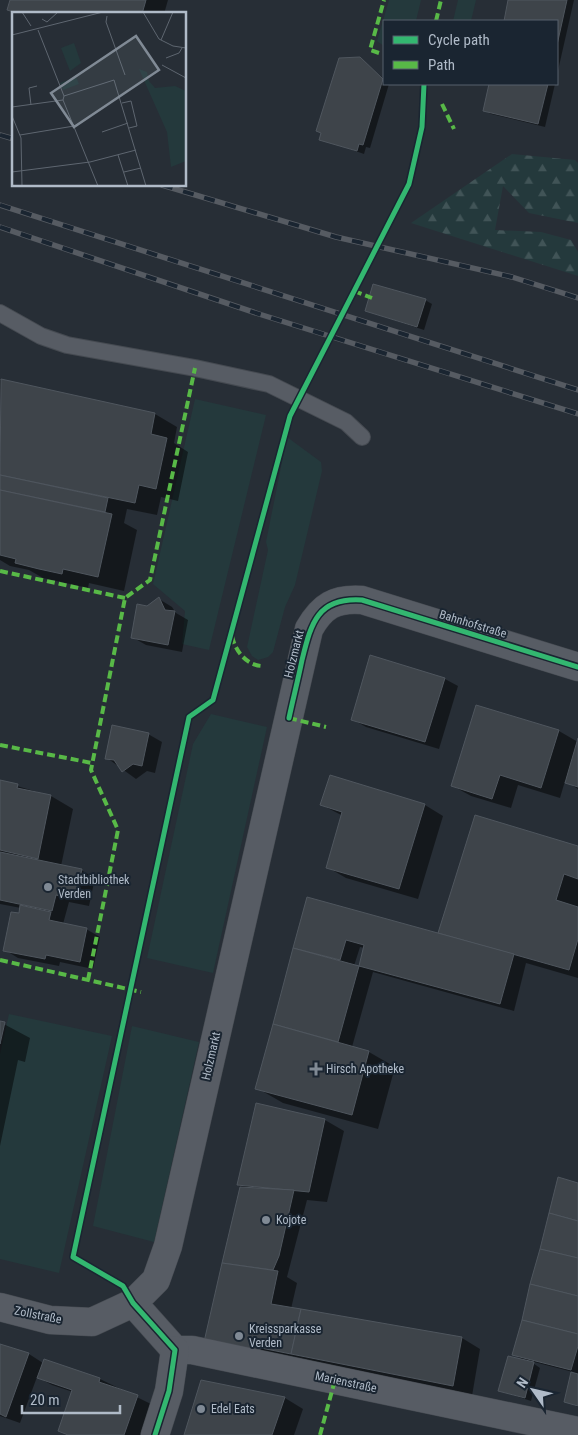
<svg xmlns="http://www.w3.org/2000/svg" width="578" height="1435" font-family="'Roboto Condensed',sans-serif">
<defs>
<pattern id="forest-firs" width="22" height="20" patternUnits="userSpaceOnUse" patternTransform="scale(1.25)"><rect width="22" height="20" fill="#24393c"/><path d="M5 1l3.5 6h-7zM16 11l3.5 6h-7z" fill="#415457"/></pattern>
</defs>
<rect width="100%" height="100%" fill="#272e36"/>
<g fill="#24393c">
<polygon points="389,0 421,0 416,21 384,21 384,46 377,41"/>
<polygon points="458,0 476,0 471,21 453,21"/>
<polygon points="195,399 266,415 209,650 182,644 185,611 153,584"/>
<polygon points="287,437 321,462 322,471 295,585 285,607 273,652 268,657 258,660 252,656 247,647 268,550 266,542"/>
<polygon points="211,714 267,727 213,973 147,958 193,744"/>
<polygon points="9,1014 112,1036 59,1273 0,1259 0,1054"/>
<polygon points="132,1026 199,1042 154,1242 93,1226"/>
</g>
<polygon fill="url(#forest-firs)" points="512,154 575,160 578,163 578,223 529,213 503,186 495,230 541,232 571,240 578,252 578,276 411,223"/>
<g fill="#0007" fill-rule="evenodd">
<polygon points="11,0 168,0 164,14 17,14 9,9"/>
<polygon points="509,0 574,0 557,75 557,21 504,21"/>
<polygon points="360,58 384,79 384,84 389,84 370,148 366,147 364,154 321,139"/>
<polygon points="490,84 555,84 545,127 491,114 484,110"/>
<polygon points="425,300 432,304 424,330 366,311"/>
<polygon points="0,380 155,414 177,427 174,443 188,452 178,501 161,497 157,515 127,509 124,523 137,530 124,591 89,583 88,588 43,578 29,570 10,566 0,560"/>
<polygon points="159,599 172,607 176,613 188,620 182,652 146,645 132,637 147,607"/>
<polygon points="445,679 458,686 439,749 366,727 352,719"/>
<polygon points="559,731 578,742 578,789 565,781 560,798 518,785 511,808 471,796 453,786"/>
<polygon points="148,734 162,742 155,773 147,771 136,779 107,758"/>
<polygon points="0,781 51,796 73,809 61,866 81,870 95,878 89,906 69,902 63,924 86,929 100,937 93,969 60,962 59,966 18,958 5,950 21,908 0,904"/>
<polygon points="322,805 425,805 443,816 418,899 346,878 327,867 343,816"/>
<path d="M578 848V978L526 963 514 1011 373 972 352 1047 369 1052 395 1067 378 1129 283 1103 257 1088 308 899 445 936 439 932ZM360 947 365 948 360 967 354 966Z"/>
<polygon points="0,1022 30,1038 25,1062 18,1060 0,1146"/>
<polygon points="257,1105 325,1120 344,1131 327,1202 307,1200 287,1277 297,1283 291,1309 462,1338 480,1349 472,1396 224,1352 227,1264 223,1262 241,1187 238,1185"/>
<polygon points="578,1184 578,1407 565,1401 573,1372 530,1361 540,1368 531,1401 500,1391 523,1360 513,1354"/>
<polygon points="0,1345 29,1354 43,1363 44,1360 100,1379 151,1404 140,1435 67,1435 59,1431 73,1392 52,1385 37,1377 20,1423 0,1416"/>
<polygon points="201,1382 285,1398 303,1409 294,1435 185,1435"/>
</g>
<g fill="#3e444a" stroke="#4f565e">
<polygon points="10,0 146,0 142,14 21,14 7,10"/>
<polygon points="508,0 567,0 557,45 557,21 504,21"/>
<polygon points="360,57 383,79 363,145 359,144 357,151 319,140 321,133 316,131 339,58"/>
<polygon points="489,84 548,84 538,124 483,111"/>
<polygon points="373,284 426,299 417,327 365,311"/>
<polygon points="1,379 155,413 151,434 167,438 156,489 139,485 135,503 0,475"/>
<polygon points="0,475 108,498 105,512 0,490"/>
<polygon points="0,490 112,514 98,577 63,569 62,574 39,569 15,563 16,559 0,555"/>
<polygon points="159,597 165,610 175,611 168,645 131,638 137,604 147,606"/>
<polygon points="370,655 445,678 425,742 351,720"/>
<polygon points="476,705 559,730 541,788 500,775 492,799 451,786"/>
<polygon points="112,725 149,733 142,766 133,764 122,772 114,760 105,759"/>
<polygon points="578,738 578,787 565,783"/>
<polygon points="330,775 425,804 399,889 326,868 342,812 320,805"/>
<polygon points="0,780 18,784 17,788 51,795 38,859 0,850"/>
<polygon points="475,815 578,846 578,879 564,874 556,900 578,907 578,939 569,970 438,933"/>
<polygon points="0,852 82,869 75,899 56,895 52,911 0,900"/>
<polygon points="307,897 514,954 500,1004 359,966 364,945 346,940 340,960 293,948"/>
<polygon points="20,905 51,912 49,920 87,928 80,962 46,955 45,959 3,951 11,912 19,913"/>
<polygon points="293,948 359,966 338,1042 273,1024"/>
<polygon points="0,1021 5,1022 0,1044"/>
<polygon points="273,1024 369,1051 352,1115 255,1089"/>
<polygon points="256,1103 325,1119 309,1192 237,1185"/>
<polygon points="558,1177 578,1183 578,1221 549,1213"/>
<polygon points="240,1187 294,1190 279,1256 273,1270 222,1263"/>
<polygon points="549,1213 578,1221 578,1258 540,1249"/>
<polygon points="540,1249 578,1258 578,1296 530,1284"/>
<polygon points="222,1263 278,1271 271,1304 301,1309 291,1354 261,1348 258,1352 204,1342"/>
<polygon points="530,1284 578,1296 578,1334 522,1320"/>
<polygon points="301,1309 462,1337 453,1386 291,1354"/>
<polygon points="522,1320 578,1334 578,1346 571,1370 512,1355"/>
<polygon points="0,1344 29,1353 6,1417 0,1414"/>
<polygon points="508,1356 534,1362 525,1398 498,1391"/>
<polygon points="44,1359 100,1378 99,1382 138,1395 124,1435 68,1435 58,1431 72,1390 37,1378"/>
<polygon points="571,1372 578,1374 578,1406 564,1402"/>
<polygon points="201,1380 285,1397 272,1435 184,1435"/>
</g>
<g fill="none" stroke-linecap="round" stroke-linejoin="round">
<defs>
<polyline id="service" points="0,313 41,336 67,345 195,368 269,384 346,422 362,437"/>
<g id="minor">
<polyline points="133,1303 175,1350 192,1350 578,1431"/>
<path d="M0 1307 50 1320 92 1322 133 1303 156 1280 168 1246 309 629C322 606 335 598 362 600L578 667"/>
<polyline points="155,1435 169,1391 175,1350"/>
</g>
</defs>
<use href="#service" stroke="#454a51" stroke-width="18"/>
<use href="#minor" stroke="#454a51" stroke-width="29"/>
<use href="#service" stroke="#575c64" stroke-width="16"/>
<use href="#minor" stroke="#575c64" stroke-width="28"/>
<defs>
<g id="rail">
<polyline points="0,135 14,139"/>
<polyline points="162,185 336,237 512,277 578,298"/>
<polyline points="0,205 578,390"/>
<polyline points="0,227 259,314 578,414"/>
</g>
</defs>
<use href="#rail" stroke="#565b62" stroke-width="5.5"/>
<use href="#rail" stroke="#1a2531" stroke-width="4" stroke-dasharray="11" stroke-linecap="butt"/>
<g stroke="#58b947" stroke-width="4" stroke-dasharray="8 4" stroke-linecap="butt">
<polyline points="436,21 441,0"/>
<polyline points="379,53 370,50 384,0"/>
<polyline points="442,104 454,129"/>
<polyline points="354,291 372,298"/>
<polyline points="0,571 125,598"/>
<path d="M232 636C235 651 247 666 263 666"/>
<polyline points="289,718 326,727"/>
<polyline points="0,745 92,763"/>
<polyline points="0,960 141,992"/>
<polyline points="88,980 118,830 91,770 125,598 150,580 195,368"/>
<polyline points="320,1435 335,1380"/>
</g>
<defs>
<g id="cycleway">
<path d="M289 718C293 699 298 680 302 660 311 624 317 597 362 600L578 667"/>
<polyline points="155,1435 169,1391 175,1350 133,1303 123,1286 73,1257 189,717 213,700 290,416 409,184 422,127 424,84"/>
</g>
</defs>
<use href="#cycleway" stroke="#1a2531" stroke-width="8"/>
<use href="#cycleway" stroke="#33b770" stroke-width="5"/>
</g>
<g fill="#808a95" stroke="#1a2531" stroke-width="2">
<circle cx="48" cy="887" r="5"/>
<path d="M313.5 1061.5h5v5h5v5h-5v5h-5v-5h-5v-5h5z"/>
<circle cx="266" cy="1220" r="5"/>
<circle cx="239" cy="1336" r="5"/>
<circle cx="201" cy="1409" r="5"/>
</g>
<g text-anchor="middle" stroke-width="4" stroke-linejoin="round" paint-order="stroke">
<g font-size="12" fill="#b0bbc8" stroke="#1a2531">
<text transform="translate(473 624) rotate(17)" y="4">Bahnhofstraße</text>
<text transform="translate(294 654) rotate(-76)" y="4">Holzmarkt</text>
<text transform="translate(211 1056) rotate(-77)" y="4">Holzmarkt</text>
<text transform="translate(38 1315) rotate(11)" y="4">Zollstraße</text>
<text transform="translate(346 1382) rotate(12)" y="4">Marienstraße</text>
</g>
<g font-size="12" fill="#b0bbc8" stroke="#1a2531" text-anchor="start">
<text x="58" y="884">Stadtbibliothek<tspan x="58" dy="14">Verden</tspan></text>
<text x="326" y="1073">Hirsch Apotheke</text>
<text x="276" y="1224">Kojote</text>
<text x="249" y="1333">Kreissparkasse<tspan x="249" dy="14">Verden</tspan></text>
<text x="211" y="1413">Edel Eats</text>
</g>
</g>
<g transform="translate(12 12)">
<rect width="174" height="174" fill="#272e36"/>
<path d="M64 65 67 72 51 78 48 71Z" fill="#24393c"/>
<path d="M127 57 135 60 137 69 143 76 163 74 174 79V149L159 155 155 120Z" fill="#24393c"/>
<path d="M62 31 69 51 58 59 49 36Z" fill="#24393c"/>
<path fill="none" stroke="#5e6670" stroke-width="1" d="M10 0 19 14M131 0 147 27 161 34 174 36M95 4 94 10 113 63M30 7 35 10 46 0M26 18 52 84M0 23 91 0M149 28 161 0M154 46 167 41 170 36M150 53 174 66M52 84 102 68 134 174M52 84 51 88 86 174M110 91 119 89 125 114 117 116M19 93 17 76 25 74M0 95 51 88M0 104 9 126 10 174M90 120 116 111M8 123 62 114M106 143 116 174M0 160 78 150 124 138M112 160 129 156"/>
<path fill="#808a95" fill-opacity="0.15" stroke="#808a95" stroke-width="2.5" d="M124 24 147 58 62 115 39 81Z"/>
<rect width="174" height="174" fill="none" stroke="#b0bbc8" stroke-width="2.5"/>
</g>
<rect x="383" y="20" width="175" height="65" fill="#1a2531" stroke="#56616d"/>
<rect x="393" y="36" width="25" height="8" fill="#33b770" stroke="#56616d"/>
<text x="428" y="45" font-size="15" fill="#b0bbc8">Cycle path</text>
<rect x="393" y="61" width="25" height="8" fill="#58b947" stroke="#56616d"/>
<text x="428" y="70" font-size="15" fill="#b0bbc8">Path</text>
<g transform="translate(533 1390) rotate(304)" stroke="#1a2531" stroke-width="4" paint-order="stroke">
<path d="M0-4L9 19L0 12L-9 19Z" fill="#b0bbc8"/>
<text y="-8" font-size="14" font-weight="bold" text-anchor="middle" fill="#b0bbc8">N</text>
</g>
<path d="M22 1405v8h98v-8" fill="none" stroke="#b0bbc8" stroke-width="2.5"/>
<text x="30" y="1405" font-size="15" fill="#b0bbc8" stroke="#1a2531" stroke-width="4" paint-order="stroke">20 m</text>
</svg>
